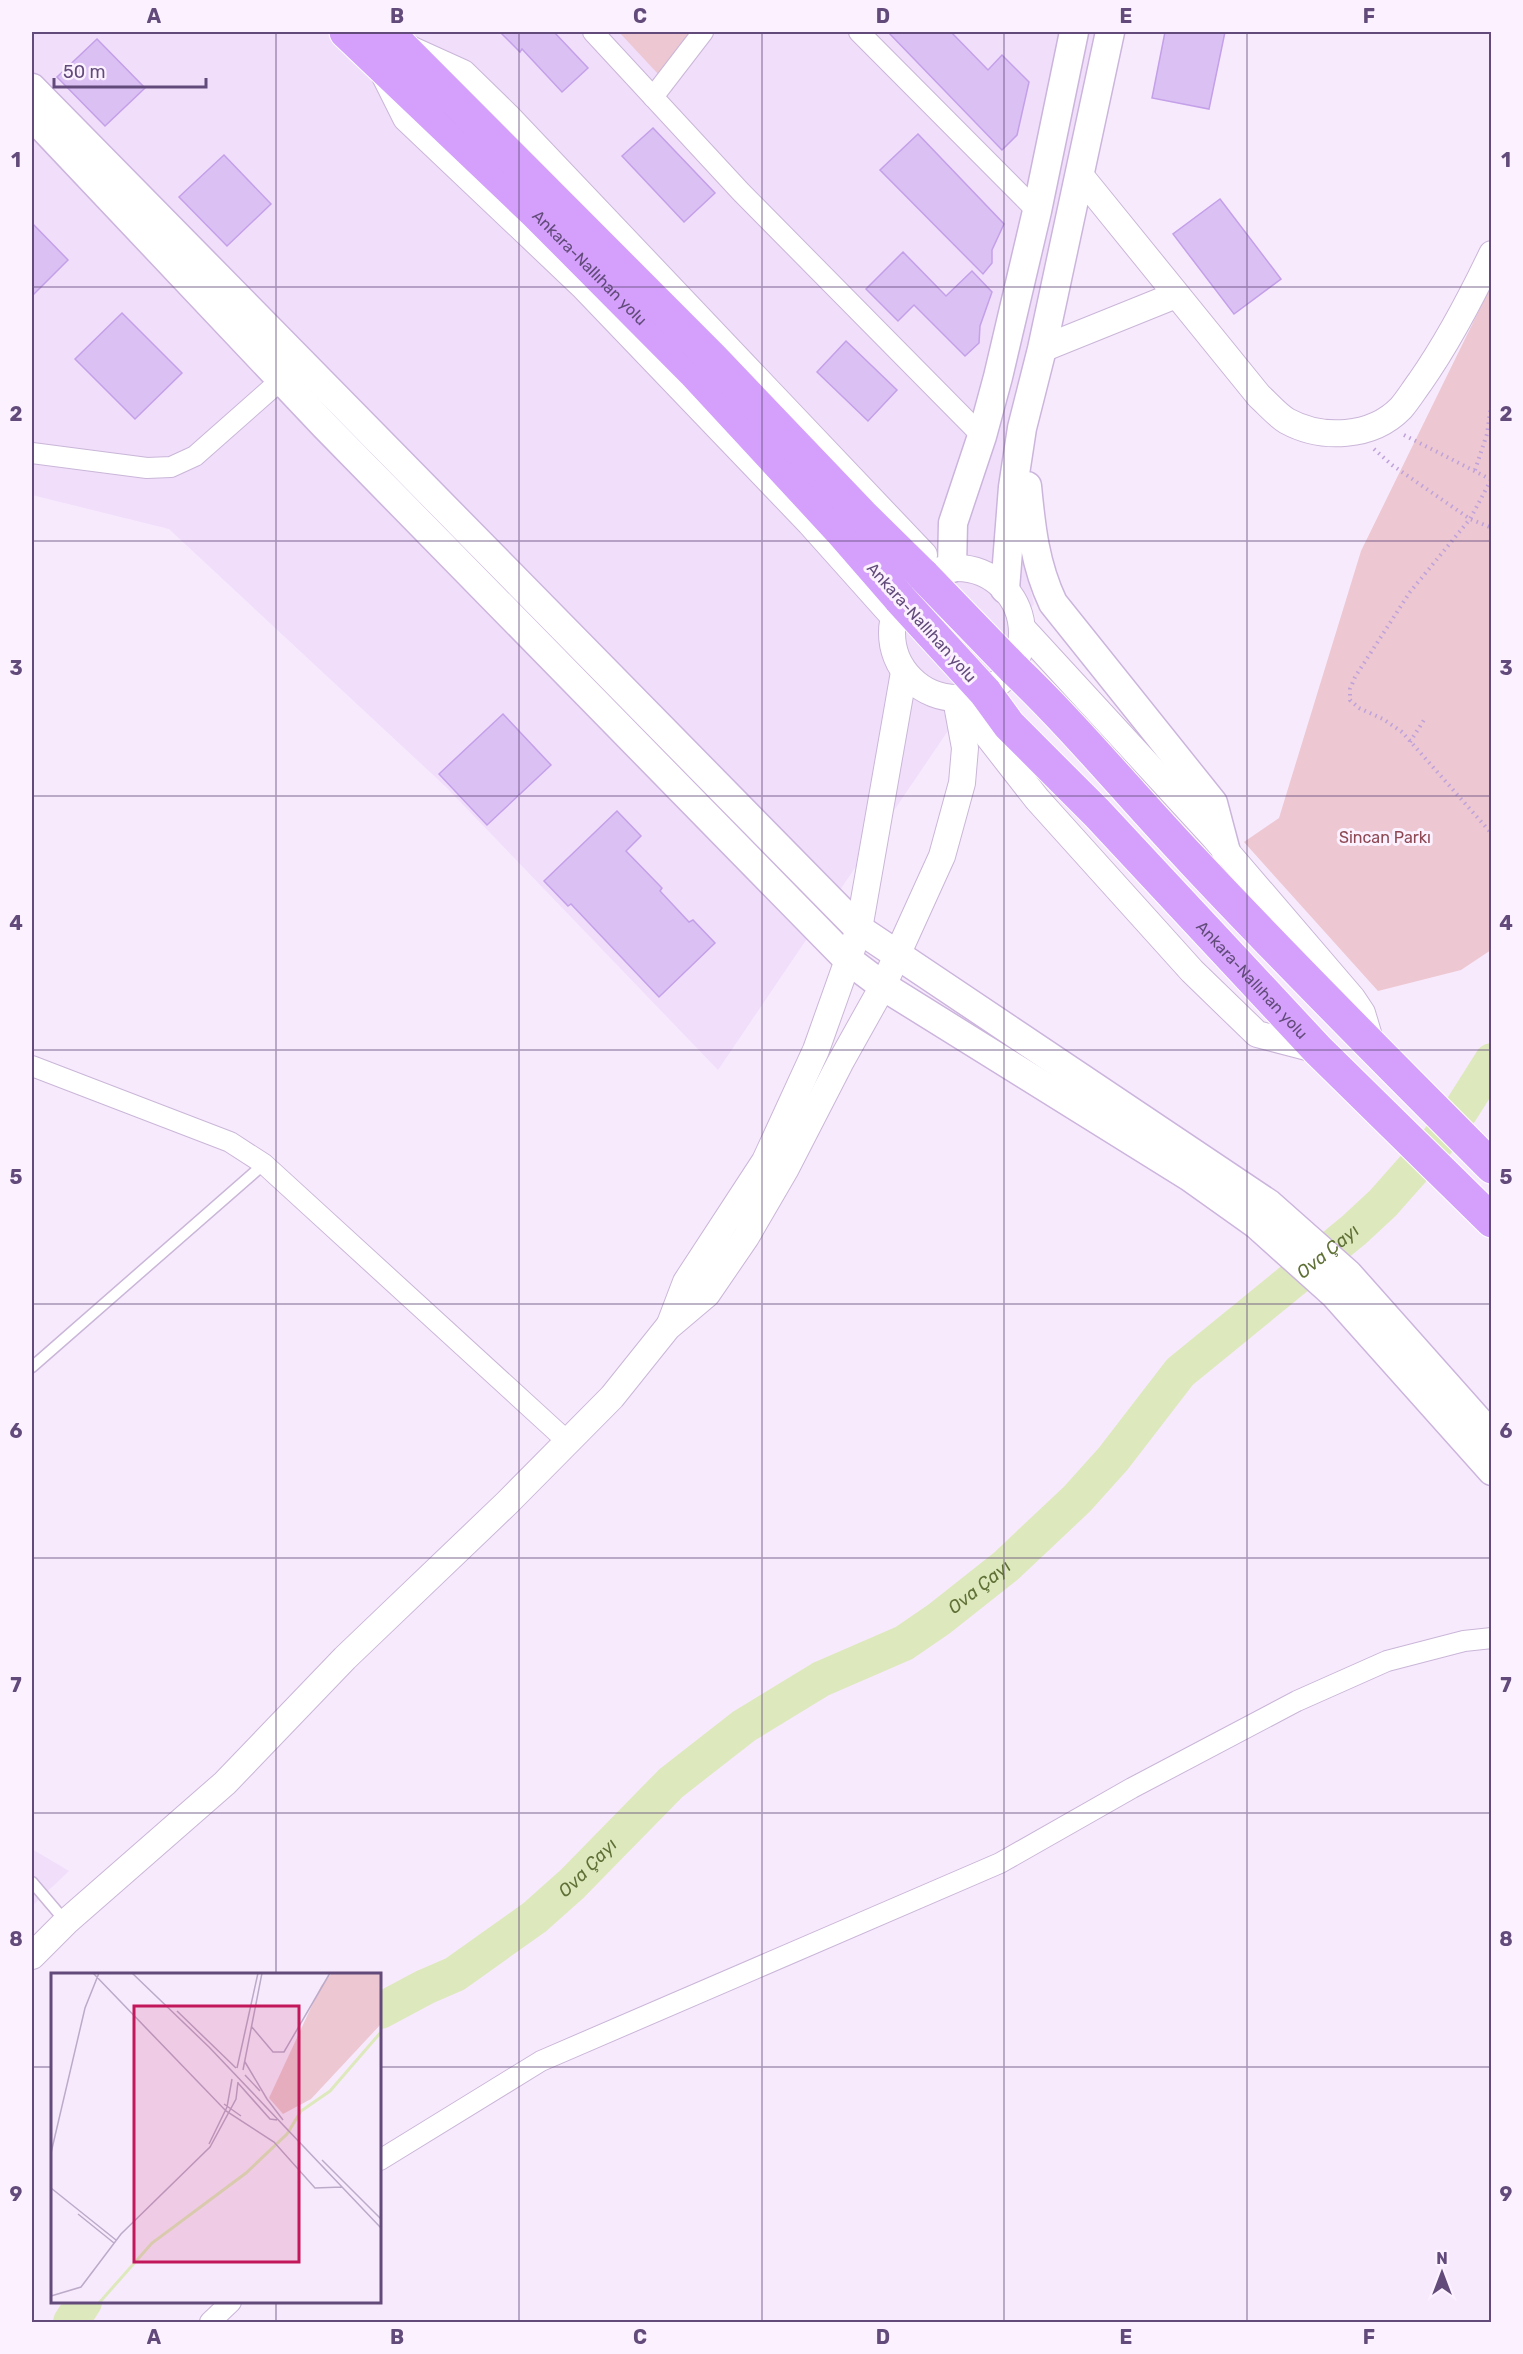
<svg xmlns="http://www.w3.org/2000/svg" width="1523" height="2354" font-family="Rubik,sans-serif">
<rect width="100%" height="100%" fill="#f8eafd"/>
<g fill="#f1defb">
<polygon points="32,32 1113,32 1012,510 1034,604 718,1070 446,787 169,529 32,495"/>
<polygon points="32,1849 69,1871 32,1906"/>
</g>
<g fill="#edc7d1">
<polygon points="619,32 693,32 660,76"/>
<polygon points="1491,286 1491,950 1461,970 1378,991 1244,842 1279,818 1361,551"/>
</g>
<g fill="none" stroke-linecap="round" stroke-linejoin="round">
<g stroke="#dde9bd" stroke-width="36">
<path id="s1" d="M380 2011 425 1987 455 1974 535 1917 572 1884 671 1783 744 1726 821 1679 904 1643 939 1619 1006 1566 1077 1499 1113 1459 1180 1372 1354 1230 1383 1203 1437 1142 1461 1110 1492 1061"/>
<polyline points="71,2322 84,2302"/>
</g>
</g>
<g fill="#dbc0f4" stroke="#c4a0e8" stroke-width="1.5">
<polygon points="500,32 554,32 588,68 562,92 522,49 520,52"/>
<polygon points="888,32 951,32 988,70 1002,55 1029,82 1017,135 1002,150"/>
<polygon points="1165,32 1225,32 1209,109 1152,98"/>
<polygon points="97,39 145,88 105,126 57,77"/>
<polygon points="653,128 715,193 684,222 622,156"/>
<polygon points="918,134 1004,224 992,250 992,263 983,274 880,170"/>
<polygon points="224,155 271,204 227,246 179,197"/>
<polygon points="1220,199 1281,279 1234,314 1173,234"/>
<polygon points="32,223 68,260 32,296"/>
<polygon points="903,252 946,296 972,271 992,292 980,326 979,343 965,356 914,305 898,321 866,289"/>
<polygon points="122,313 182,373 135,419 75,359"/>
<polygon points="846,341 897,390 868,421 817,372"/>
<polygon points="503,714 551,765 487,825 439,774"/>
<polygon points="617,811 641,836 626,851 662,888 660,891 689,922 693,920 715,943 659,997 571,904 568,906 544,881"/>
</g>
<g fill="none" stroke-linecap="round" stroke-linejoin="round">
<defs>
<g id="service">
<polyline points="32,1367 264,1164"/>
<polyline points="32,1882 66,1922"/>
</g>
<g id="minor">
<polyline points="593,32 741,192 982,436"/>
<polyline points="859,32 1037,211"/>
<polyline points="653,97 703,32"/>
<polyline points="32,453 147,468 171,467 195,456 281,380"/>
<polyline points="32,1066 230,1142 264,1164 568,1442"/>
<polyline points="380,2160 541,2061 1000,1863 1132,1788 1297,1701 1387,1661 1464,1641 1492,1638"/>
<polyline points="210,2322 231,2302"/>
</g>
<g id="tertiary">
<polyline points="410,49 463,73 507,116 924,555"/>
<polyline points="385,76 406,118 583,286 810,523 894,617"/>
<path d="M1079 174 1259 396C1268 404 1277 415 1287 421 1322 440 1372 438 1401 408 1408 400 1414 390 1420 382 1448 342 1471 298 1492 254"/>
<polyline points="1042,349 1176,295"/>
<circle cx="957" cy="633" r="65"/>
<polyline points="1022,628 1214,837 1352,998 1362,1013 1371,1043"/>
<polyline points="959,699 1037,799 1192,971 1257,1034 1318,1050"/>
<polyline points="670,1324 686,1282 765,1161 816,1050 859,929 904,672"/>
<polyline points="32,1956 66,1922 225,1783 345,1658 507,1503 612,1397 668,1327 707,1294 746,1237 785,1170 840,1063 883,986 942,856 962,783 965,748 956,699"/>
</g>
<g id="secondary">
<polyline points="32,88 859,929 1269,1204 1348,1274 1492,1436"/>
<polyline points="32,116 325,426 847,959 883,986 1190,1177 1256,1224 1334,1294 1492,1471"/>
<path d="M1027 486C1031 528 1035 565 1053 603L1213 803 1226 852"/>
<polyline points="952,568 953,523 982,436 998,377 1037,211 1074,32"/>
<polyline points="1005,589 1013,487 1022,428 1042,349 1110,32"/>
</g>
<g id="trunk">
<path id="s2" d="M346 32 537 214 694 372 840 530 900 599"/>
<polyline points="387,32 712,358 862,515 924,576"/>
<path d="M1013 668C1076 728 1133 798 1193 861 1290 965 1391 1065 1492 1167"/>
<path id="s3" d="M985 692 1009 725 1097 813 1318 1050 1492 1221"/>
</g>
</defs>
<use href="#service" stroke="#cab6d8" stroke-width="13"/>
<use href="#minor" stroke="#cab6d8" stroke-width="22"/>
<use href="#tertiary" stroke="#cab6d8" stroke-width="28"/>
<use href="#secondary" stroke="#ccb5dd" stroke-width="31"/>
<use href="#trunk" stroke="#fff" stroke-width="35"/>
<g stroke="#bfa2da" stroke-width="4" stroke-dasharray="1.5 4.5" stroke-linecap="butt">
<polyline points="1404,435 1492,480"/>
<polyline points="1374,449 1392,465 1470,519 1492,528"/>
<polyline points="1475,470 1487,434 1492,399"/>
<polyline points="1491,480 1470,519 1410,592 1355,677 1350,689 1350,700 1359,708 1383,719 1402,732 1492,834"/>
<polyline points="1410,742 1424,720"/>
</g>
<use href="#service" stroke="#fff" stroke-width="10"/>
<use href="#minor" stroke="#fff" stroke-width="20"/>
<use href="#tertiary" stroke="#fff" stroke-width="26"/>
<use href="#secondary" stroke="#fff" stroke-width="28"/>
<use href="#trunk" stroke="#d4a0fb" stroke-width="33"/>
<defs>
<g id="trunk-bridge">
<polyline points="924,576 1013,668"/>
<polyline points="900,599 985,692"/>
</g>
</defs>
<use href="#trunk-bridge" stroke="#fff" stroke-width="35" stroke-linecap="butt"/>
<use href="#trunk-bridge" stroke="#d4a0fb" stroke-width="33"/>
</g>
<path fill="none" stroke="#624b7a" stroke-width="1.5" stroke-opacity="0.55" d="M276 32V1974M519 32V2322M762 32V2322M1004 32V2322M1247 32V2322M32 287H1492M32 541H1492M32 796H1492M32 1050H1492M32 1304H1492M32 1558H1492M32 1813H1492M32 2067H52M380 2067H1492M276 2302V2322"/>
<g text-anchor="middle" stroke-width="6" stroke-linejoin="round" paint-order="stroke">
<g font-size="16" fill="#624b7a" stroke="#fbf1ff">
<text dy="6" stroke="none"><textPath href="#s2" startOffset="339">Ankara-Nallıhan yolu</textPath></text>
<text transform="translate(922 622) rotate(48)" y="6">Ankara-Nallıhan yolu</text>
<text dy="6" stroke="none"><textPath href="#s3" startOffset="393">Ankara-Nallıhan yolu</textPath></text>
</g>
<g font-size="16" fill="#8d4853" stroke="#fbf1ff">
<text x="1385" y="843">Sincan Parkı</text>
</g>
<g font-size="18" font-style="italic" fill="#607137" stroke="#fbf1ff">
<text dy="6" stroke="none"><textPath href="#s1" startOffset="1226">Ova Çayı</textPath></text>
<text dy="6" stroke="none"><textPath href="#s1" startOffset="740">Ova Çayı</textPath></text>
<text dy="6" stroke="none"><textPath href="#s1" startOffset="254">Ova Çayı</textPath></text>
</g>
</g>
<g transform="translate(51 1973)">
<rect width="330" height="330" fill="#f8eafd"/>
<path d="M281 0H330V51L260 126 232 141 218 125 270 13Z" fill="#edc7d1"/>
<path fill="none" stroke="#dde9bd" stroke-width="3" d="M48 330 101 270 195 200 236 161 250 138 279 118 330 59"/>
<path fill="none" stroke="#bcaac9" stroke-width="1.5" d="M42 0 175 138 223 169 264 215 291 214M81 0 158 74 330 255M126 38 185 95M200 53 222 79H233L279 0M194 89 216 126M186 95 207 0M192 97 211 0M194 102 209 118M187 110 219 146 226 147M216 126 232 147M173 131 190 143M158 171 176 134 181 106M0 180 34 35 48 0M271 187 330 246M0 215 65 267M27 241 63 270M0 323 30 314 70 261 159 174 185 126 187 109"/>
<path fill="#c2185b" fill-opacity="0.15" stroke="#c2185b" stroke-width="3" d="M83 33H248V289H83Z"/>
<rect width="330" height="330" fill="none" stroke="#624b7a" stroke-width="3"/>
</g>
<rect width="1523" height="2354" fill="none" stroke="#fbf1ff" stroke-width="66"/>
<g transform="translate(1442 2273)" stroke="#fbf1ff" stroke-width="4.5" paint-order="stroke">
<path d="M0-4.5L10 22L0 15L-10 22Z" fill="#624b7a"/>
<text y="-9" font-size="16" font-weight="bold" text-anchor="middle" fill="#624b7a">N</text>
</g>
<path d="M54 78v9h152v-9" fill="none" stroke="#624b7a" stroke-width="3"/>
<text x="63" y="78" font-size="18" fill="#624b7a" stroke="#fbf1ff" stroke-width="4.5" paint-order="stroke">50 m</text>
<rect x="33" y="33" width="1457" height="2288" fill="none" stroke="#624b7a" stroke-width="2"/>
<g font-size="20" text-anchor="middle" font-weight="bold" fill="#624b7a">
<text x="154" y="23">A</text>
<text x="397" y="23">B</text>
<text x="640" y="23">C</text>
<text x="883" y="23">D</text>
<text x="1126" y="23">E</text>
<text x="1369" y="23">F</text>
<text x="16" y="167">1</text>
<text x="1506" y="167">1</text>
<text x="16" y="421">2</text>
<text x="1506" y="421">2</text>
<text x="16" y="675">3</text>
<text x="1506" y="675">3</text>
<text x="16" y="930">4</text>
<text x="1506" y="930">4</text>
<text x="16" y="1184">5</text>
<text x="1506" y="1184">5</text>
<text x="16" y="1438">6</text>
<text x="1506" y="1438">6</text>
<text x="16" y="1692">7</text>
<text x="1506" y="1692">7</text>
<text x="16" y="1946">8</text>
<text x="1506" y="1946">8</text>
<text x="16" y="2201">9</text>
<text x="1506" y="2201">9</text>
<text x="154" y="2344">A</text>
<text x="397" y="2344">B</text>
<text x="640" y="2344">C</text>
<text x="883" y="2344">D</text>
<text x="1126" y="2344">E</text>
<text x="1369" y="2344">F</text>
</g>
</svg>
